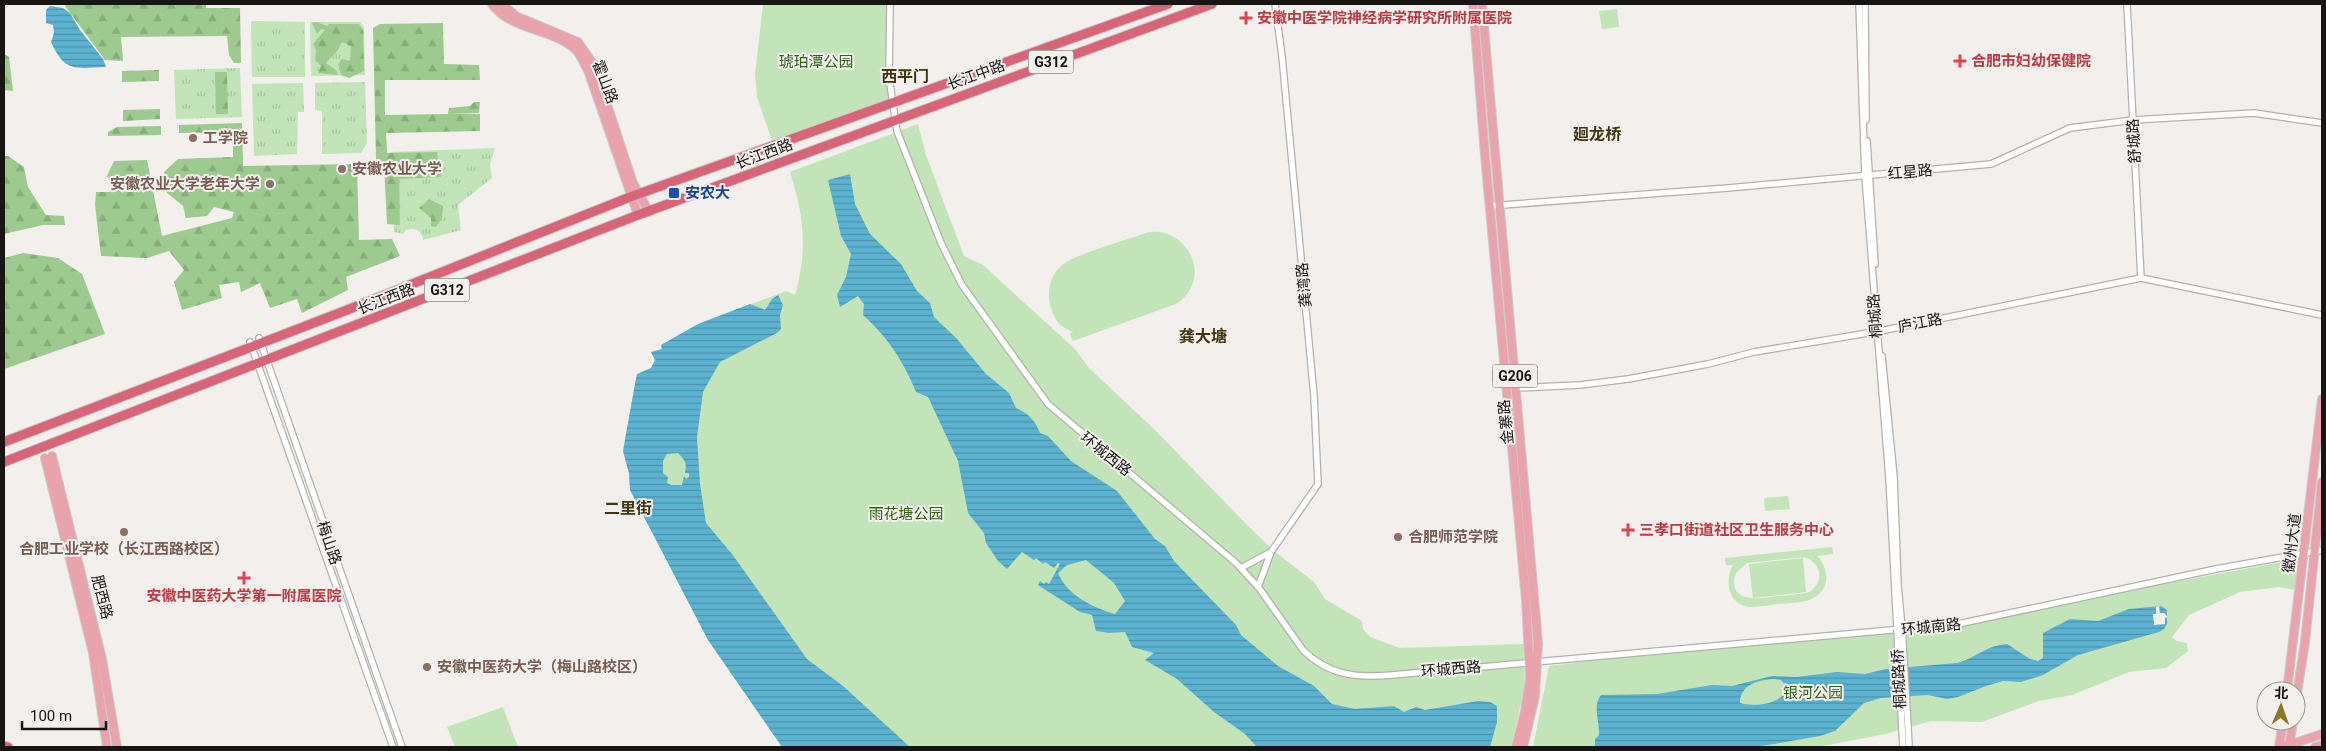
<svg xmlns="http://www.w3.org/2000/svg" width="2326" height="751" font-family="Roboto,'Noto Sans SC',sans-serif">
<defs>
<pattern id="grass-tufts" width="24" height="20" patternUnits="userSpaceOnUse" patternTransform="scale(1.25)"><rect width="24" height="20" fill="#c2e4b8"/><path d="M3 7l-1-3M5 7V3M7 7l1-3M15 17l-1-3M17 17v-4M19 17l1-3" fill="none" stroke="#a6c39d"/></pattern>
<pattern id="forest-firs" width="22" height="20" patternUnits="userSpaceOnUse" patternTransform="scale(1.25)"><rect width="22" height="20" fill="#9dca8f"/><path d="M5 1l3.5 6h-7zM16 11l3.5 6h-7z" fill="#86ad7a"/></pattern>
<pattern id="water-rules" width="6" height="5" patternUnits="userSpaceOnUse" patternTransform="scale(1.25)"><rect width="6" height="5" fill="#5cb3d1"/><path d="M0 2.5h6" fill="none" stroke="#4b91a8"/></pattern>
</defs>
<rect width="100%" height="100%" fill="#f2efed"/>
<g fill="url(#grass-tufts)">
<polygon points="251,21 305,22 305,77 252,77"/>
<polygon points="310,22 360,22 364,27 365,75 311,76"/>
<polygon points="240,68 242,117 176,119 174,70"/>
<polygon points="365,82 367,143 361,153 322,154 322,111 315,110 315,83"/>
<polygon points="303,83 304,112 298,112 297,154 254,156 252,84"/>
<path d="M495 148 490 164 492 178 458 205 461 230 423 240C422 230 415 227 406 230L403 234 394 232 391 152Z"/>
</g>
<g fill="url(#forest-firs)">
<polygon points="67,4 206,4 206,8 240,8 241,63 234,63 229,55 227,36 121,37 123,61 105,60 65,6"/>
<polygon points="317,22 327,26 329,24 359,24 363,30 364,71 349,78 341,75 338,64 342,59 350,61 351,46 342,42 337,51 326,63 337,71 338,75 318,73 321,66 315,60 316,50 313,44 325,30 321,29 317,34 312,23"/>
<polygon points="443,23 444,64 479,65 480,80 385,80 385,115 448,114 449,108 470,106 474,102 480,102 479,113 448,114 480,114 480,131 386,133 387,153 437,152 441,177 399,179 400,225 387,224 384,165 376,159 373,28 380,24"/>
<polygon points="4,54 9,57 13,91 4,90"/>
<polygon points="159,70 159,81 122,82 122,71"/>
<polygon points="215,72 227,72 228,114 216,114"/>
<polygon points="160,109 160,119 123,121 123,110"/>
<polygon points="242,123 243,166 357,164 359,240 392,239 400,256 346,277 348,290 302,313 297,299 270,308 260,283 241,292 239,282 219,285 222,298 182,310 174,282 184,270 169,251 147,258 101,256 95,205 96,192 109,192 115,187 107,176 114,161 147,160 162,236 232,218 234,212 214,207 207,216 186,218 183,206 167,193 164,172 178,159 233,157 233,132 179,133 179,125"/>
<polygon points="161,126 161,135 108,136 108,132 117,127"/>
<polygon points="4,156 8,156 24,167 28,187 46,215 64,216 65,225 43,225 4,234"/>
<polygon points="429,199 443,206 442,218 436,227 431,226 431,218 419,208"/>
<polygon points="23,253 58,258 82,274 105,334 4,369 4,258"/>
</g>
<g fill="#c2e4b8" fill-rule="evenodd">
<polygon points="763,4 890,4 891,98 772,141 757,97 755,74"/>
<polygon points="1617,9 1619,27 1602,29 1599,11"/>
<path d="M918 124 926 155 964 256 983 265 1075 349 1089 368 1157 432 1250 528 1273 550 1314 582 1325 599 1362 621 1363 629 1370 637 1400 648 1523 644 1525 686 1511 747H782L708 640 630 490 629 473 623 451 635 384 637 374 651 368 655 360 651 352 662 349 661 345 699 324 786 291 795 295C808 250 804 216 790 172Z"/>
<path d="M1149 232C1190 228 1213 280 1176 304L1073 341 1070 334 1073 332C1061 328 1054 320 1051 308 1046 293 1050 275 1062 265 1075 254 1130 239 1149 232Z"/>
<polygon points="1788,496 1790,509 1765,511 1764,498"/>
<path d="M1832 547 1833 554 1817 556C1831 570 1830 593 1809 600 1799 603 1788 603 1778 604 1769 605 1759 607 1750 607 1728 605 1724 581 1733 565H1726L1725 558ZM1804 557C1822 563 1825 582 1809 592 1799 595 1788 595 1778 596 1760 599 1726 604 1736 573L1747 563Z"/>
<polygon points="1803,558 1806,592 1753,598 1749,564"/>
<polygon points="2299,559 2300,591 2279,587 2240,592 2189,615 2172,637 2177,641 2187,643 2188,651 2166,668 2129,672 2072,695 2039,701 1982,722 1931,721 1885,734 1818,747 1533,747 1549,666 1614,658 1915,630"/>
<polygon points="503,707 518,747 455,747 447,727"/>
</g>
<g fill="url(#water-rules)" fill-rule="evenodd">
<path d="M50 6 63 8 70 13 80 30 103 59 106 67C75 68 65 73 51 42L54 33 53 25 46 23V10Z"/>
<path d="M850 174 855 204 870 234 901 264 917 291 930 303 934 317 956 338 986 374 1009 393 1016 408C1029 414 1035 420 1040 433L1048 436 1071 461 1117 491 1155 539 1165 546 1174 561 1236 625 1241 635 1278 666 1314 686 1332 704 1355 709 1394 706 1404 712 1416 707 1425 710 1478 701 1490 702 1497 706V722L1490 747H1257L1245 734 1214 712 1177 679 1145 660 1154 653 1132 647 1125 632 1109 633 1096 631 1092 615 1080 612 1038 585 1040 581 1044 584 1046 582 1049 584 1060 564 1058 563 1054 568 1045 562 1043 564 1036 558 1034 560 1022 552 1007 569 998 561 986 543 984 533 968 513 958 461 928 397 916 392C903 360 888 338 863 315L864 304 858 296 840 307 837 295 846 277 851 254 841 236 828 180ZM1086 560 1114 583 1125 601 1115 614C1092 607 1068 596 1058 573L1067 565Z"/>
<path d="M778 295 783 305 780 315 781 329 777 333 720 362 703 392 697 437 700 484 706 523 732 554 807 659 843 686 910 747H782L708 640 630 490 629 473 623 451 635 384 637 374 651 368 655 360 651 352 662 349 661 345 698 324 750 304 765 310 772 299ZM678 453C685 460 687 463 685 473H689V477L686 479 684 476 682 485H671L667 483 668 477 663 473V461L667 454Z"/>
<path d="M2161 606 2167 610V624L2164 629 2159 632 2078 655 2043 675 2021 682 2003 681 1986 686 1958 697 1947 699 1928 695 1881 698 1864 703 1835 731 1820 736 1756 747H1595V739L1599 735C1600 722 1592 706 1601 695L1657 694 1712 685 1732 686 1772 676 1796 677 1837 672 1865 674 1886 669 1957 663C1977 658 1984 646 2007 644L2030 659 2038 661 2043 658V633L2070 619 2098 621 2129 609ZM1774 679 1781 680 1787 687C1784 705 1752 707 1740 703 1740 684 1759 680 1774 679Z"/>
</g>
<polygon fill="#f2efed" points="2159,606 2160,613 2164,613 2168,617 2165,618 2165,624 2154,625 2153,614 2156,614 2156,607"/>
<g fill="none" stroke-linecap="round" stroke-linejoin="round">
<defs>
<g id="minor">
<path d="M890 4 889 77 897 131 941 243 962 285 1048 404 1236 563 1259 588 1303 650C1329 676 1358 678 1392 675L1958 624 2216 569 2322 550"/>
<polyline points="1859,4 1865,176 1889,478 1897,629"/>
<polyline points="1865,4 1866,120"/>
<polyline points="2127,4 2141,278"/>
<polyline points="1867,141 1875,264"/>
<polyline points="1489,206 1728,188 1991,164 2070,128 2133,120 2254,113 2322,123"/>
<polyline points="259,338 402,747"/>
<polyline points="250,342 393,747"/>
<polyline points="1882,356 1894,477 1898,585 1902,628"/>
<polyline points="1516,388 1580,385 1628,379 1708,364 1754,352 1880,331 2141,278 2322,315"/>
<polyline points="1241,568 1271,552"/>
<polyline points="1258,587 1271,552 1318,484 1314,396 1282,56 1275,4"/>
<polyline points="1908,727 1909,747"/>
<polyline points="1902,729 1903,747"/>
</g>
<g id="major">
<path d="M492 4C511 31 553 28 576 50 581 55 584 64 588 70L638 215"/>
<polyline points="502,4 516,16 578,42 594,65 633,183 649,212"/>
<polyline points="1473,4 1485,155 1526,600 1530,679 1525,711 1516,747"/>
<polyline points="1482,4 1538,643 1535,696 1523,747"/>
<polyline points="52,456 102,659 117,747"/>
<polyline points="45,458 93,653 107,747"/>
<polyline points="2287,691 2322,399"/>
<polyline points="2296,700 2305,642 2322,482"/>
<polyline points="2279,747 2283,721"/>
<polyline points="2283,747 2322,734"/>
<polyline points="2289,747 2293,721"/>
<polyline points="2315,747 2322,745"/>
</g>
<g id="highway">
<polyline points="4,442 342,312 630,197 1168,4"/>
<polyline points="4,462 638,215 1212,4"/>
<polyline points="4,746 8,747"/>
</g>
</defs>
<use href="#minor" stroke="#b3b0ae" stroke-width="8"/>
<use href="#major" stroke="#ccc" stroke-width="10"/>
<use href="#highway" stroke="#ccc" stroke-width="11"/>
<use href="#minor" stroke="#fff" stroke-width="5.5"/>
<use href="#major" stroke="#e8a3ad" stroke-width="8"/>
<use href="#highway" stroke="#d86577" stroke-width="9"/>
<defs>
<g id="minor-bridge">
<polyline points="1902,628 1908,727"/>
<polyline points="1897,629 1902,729"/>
</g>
</defs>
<use href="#minor-bridge" stroke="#b3b0ae" stroke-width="8" stroke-linecap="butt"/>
<use href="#minor-bridge" stroke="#fff" stroke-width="5.5"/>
</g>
<g fill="#e0444e" stroke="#f2efed" stroke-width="2">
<path d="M1243.5 10.5h5v5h5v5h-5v5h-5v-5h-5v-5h5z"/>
<path d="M1957.5 53.5h5v5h5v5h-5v5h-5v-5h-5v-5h5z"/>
<path d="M1625.5 522.5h5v5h5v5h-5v5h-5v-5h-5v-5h5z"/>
<path d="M241.5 570.5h5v5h5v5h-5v5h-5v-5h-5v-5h5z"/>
</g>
<g fill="#8d6e63" stroke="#f2efed" stroke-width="2">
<circle cx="193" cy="138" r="5"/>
<circle cx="342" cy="169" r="5"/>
<circle cx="270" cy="184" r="5"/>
<circle cx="124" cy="532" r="5"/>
<circle cx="1398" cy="537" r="5"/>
<circle cx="427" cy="667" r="5"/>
</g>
<rect fill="#1a4fb4" stroke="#f2efed" stroke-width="2" x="668" y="187" width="12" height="12" rx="2.5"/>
<g text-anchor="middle" stroke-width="4" stroke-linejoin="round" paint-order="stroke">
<g fill="#f2efed" stroke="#595756" stroke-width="1">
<rect x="1028.5" y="50.5" width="45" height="23" rx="4"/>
<rect x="424.5" y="278.5" width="45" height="23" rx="4"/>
<rect x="1492.5" y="364.5" width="45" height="23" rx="4"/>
</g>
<g font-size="14" font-weight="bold" fill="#171615">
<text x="1051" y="67">G312</text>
<text x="447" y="295">G312</text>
<text x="1515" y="381">G206</text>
</g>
<g font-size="15" font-weight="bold" fill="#be3a42" stroke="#f2efed" text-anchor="start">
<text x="1257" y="23">安徽中医学院神经病学研究所附属医院</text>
<text x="1971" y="66">合肥市妇幼保健院</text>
<text x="1639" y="535">三孝口街道社区卫生服务中心</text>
<text x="244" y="601" text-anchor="middle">安徽中医药大学第一附属医院</text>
</g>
<g font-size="15" fill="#2d6517" stroke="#f2efed">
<text x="816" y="67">琥珀潭公园</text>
<text x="906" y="519">雨花塘公园</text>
<text x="1813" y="698">银河公园</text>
</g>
<g font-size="15" fill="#171615" stroke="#f2efed">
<text transform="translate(976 75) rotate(-20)" y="5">长江中路</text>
<text transform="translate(605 82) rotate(69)" y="5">霍山路</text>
<text transform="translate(2134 141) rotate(-93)" y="5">舒城路</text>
<text transform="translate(764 154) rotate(-20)" y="5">长江西路</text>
<text transform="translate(1910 172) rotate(-5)" y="5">红星路</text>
<text transform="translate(1304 285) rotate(-95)" y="5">龚湾路</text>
<text transform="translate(386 299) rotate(-21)" y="5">长江西路</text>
<text transform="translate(1875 316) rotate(-94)" y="5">桐城路</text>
<text transform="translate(1920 323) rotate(-11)" y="5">庐江路</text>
<text transform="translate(1506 422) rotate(-95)" y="5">金寨路</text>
<text transform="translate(1106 454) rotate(39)" y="5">环城西路</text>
<text transform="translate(329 543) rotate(71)" y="5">梅山路</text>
<text transform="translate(2292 543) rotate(-83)" y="5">徽州大道</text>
<text transform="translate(102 597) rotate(76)" y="5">肥西路</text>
<text transform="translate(1931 627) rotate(-6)" y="5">环城南路</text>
<text transform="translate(1451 669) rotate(-5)" y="5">环城西路</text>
<text transform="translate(1899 679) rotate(-93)" y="5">桐城路桥</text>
</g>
<g font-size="15" font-weight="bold" fill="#785e54" stroke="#f2efed" text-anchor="start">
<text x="203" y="143">工学院</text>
<text x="352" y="174">安徽农业大学</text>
<text x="260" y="189" text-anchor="end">安徽农业大学老年大学</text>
<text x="1408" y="542">合肥师范学院</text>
<text x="124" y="554" text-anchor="middle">合肥工业学校（长江西路校区）</text>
<text x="437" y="672">安徽中医药大学（梅山路校区）</text>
</g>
<g font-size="15" font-weight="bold" fill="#164399" stroke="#f2efed" text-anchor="start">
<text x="685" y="198">安农大</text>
</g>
<g font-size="16" font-weight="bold" fill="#3f370d" stroke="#f2efed">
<text x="905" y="82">西平门</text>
<text x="1597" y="140">廻龙桥</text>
<text x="1203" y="342">龚大塘</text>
<text x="628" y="514">二里街</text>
</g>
</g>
<rect width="2326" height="751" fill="none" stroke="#171615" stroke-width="10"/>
<g transform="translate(2281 706) rotate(2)"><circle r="24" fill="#f2efed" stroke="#9a9897"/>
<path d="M0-4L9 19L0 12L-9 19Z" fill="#88791e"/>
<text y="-8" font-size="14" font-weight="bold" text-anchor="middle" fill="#171615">北</text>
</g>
<path d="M22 721v8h84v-8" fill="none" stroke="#171615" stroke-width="2.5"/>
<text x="30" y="721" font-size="15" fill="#171615" stroke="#f2efed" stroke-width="4" paint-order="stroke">100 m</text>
</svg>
